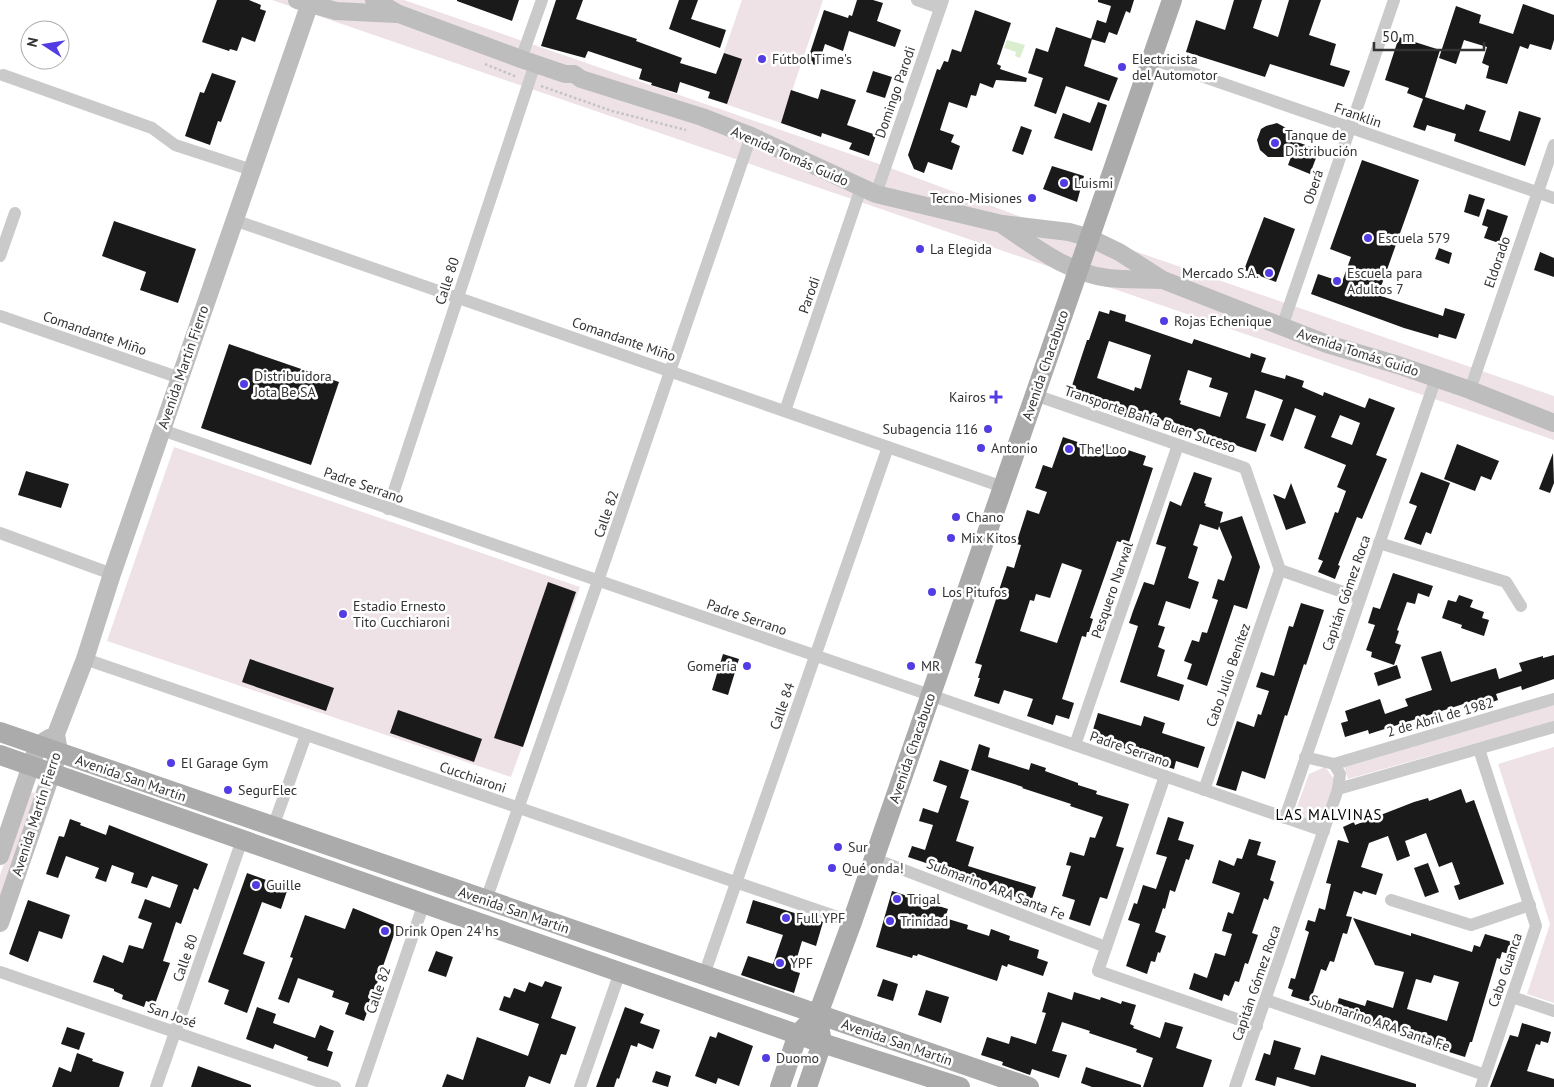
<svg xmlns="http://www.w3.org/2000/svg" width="1554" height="1087" font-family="'PT Sans',sans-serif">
<rect width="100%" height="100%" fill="#fff"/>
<g fill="#eee2e6">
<polygon points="272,0 404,0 885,166 1027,219 1091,236 1554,396 1554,440"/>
<polygon points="742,0 823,0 781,123 708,98"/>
<polygon points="174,447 580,587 511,777 107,641"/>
<polygon points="1554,705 1554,721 1348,779 1344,766"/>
<polygon points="1554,747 1554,1003 1527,994 1550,924 1498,764"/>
<polygon points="1325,767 1335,780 1319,824 1305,824 1295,812 1309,774"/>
<polygon points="29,792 40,794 0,910 0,875"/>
</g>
<polygon fill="#dbedcf" points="1007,40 1025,45 1020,58 1015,56 1016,52 1004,48"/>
<g fill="#1a1a1a" fill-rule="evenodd">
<polygon points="217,0 249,0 261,5 260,9 266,11 255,42 242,37 237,51 230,49 229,51 202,42"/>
<polygon points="457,0 519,0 512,21 457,1"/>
<polygon points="556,0 583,0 576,19 637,39 636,41 682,58 680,63 716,74 724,53 742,59 727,104 708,98 710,92 680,82 677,93 651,85 652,83 639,79 642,69 588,51 585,58 541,46"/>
<polygon points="679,0 698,0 691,19 726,30 720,48 669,29"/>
<polygon points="857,0 873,0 883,3 877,21 901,30 895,47 849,31 843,51 825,44 818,66 807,62 824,10 848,18 849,15 852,16"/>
<polygon points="1098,0 1134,0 1130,13 1126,11 1117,35 1109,32 1105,43 1091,39 1097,20 1106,23 1111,6 1098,2"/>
<polygon points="1234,0 1262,0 1253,28 1278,37 1289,0 1321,0 1309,35 1336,44 1330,65 1350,71 1344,87 1270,64 1265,77 1186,52 1196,20 1225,30"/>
<polygon points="1523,4 1554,15 1554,40 1551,50 1530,44 1528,49 1520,46 1507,84 1486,78 1489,66 1482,63 1487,47 1464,40 1456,64 1439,58 1456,6 1481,15 1479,23 1513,34"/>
<polygon points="975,10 1011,23 997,64 1001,66 1000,69 1027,78 1026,82 996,80 993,88 980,83 976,96 971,95 967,108 949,102 940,130 954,135 951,142 960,146 952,170 928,162 924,173 914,169 908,155 937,69 940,70 944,61 948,62 952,49 961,52"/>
<polygon points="1056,27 1092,39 1084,66 1118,78 1109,101 1066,86 1056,114 1034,106 1043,78 1028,73 1036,48 1048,52"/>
<polygon points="1399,37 1440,50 1425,97 1464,110 1466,104 1486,111 1479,131 1510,141 1519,111 1541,118 1525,166 1454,141 1456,134 1427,125 1425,131 1413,127 1423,99 1407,93 1409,88 1385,80"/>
<polygon points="873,71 892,77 885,98 866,92"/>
<polygon points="212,73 236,81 221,122 218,121 210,145 185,136 200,92 204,93"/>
<polygon points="821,89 856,100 847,125 876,135 869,156 849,149 852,143 822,133 821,137 781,123 791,90 818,99"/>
<polygon points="1098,102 1107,105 1092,151 1054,138 1063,113 1090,123"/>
<polygon points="1277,123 1288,129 1292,140 1319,150 1310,174 1288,165 1291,157 1268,157 1260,150 1257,140 1261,129 1266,126"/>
<polygon points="1021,126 1032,130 1023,155 1012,151"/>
<polygon points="1362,160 1419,180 1378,295 1443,316 1445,308 1465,314 1456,339 1439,334 1438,338 1404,328 1311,294 1318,274 1342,282 1351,257 1330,249"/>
<polygon points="1052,166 1084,176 1077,202 1043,189"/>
<polygon points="1469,194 1485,199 1479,217 1464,212"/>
<polygon points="1487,209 1508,216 1499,243 1484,238 1488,227 1482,225"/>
<polygon points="1264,217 1295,229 1276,282 1244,270"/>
<polygon points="114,221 196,249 178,303 140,290 146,272 102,256"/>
<polygon points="1439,248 1452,253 1449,264 1435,259"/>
<polygon points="1540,252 1554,258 1554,277 1534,270"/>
<path d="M1110 310 1126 315 1125 321 1192 344 1194 339 1250 358 1251 353 1266 358 1261 372 1285 379 1286 375 1304 381 1302 387 1323 396 1324 392 1365 408 1369 398 1395 408 1376 455 1387 459 1362 519 1357 517 1338 565 1340 566 1335 579 1318 572 1323 561 1318 559 1335 512 1338 513 1346 491 1337 487 1346 465 1304 448 1316 416 1295 408 1283 441 1270 436 1283 400 1255 390 1246 418 1266 424 1256 452 1152 417 1150 425 1068 398 1087 340H1089L1099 311 1109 314ZM1109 341 1151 355 1141 389 1135 387 1134 391 1097 378ZM1188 370 1212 378 1209 387 1228 393 1220 417 1180 404 1181 401 1179 400ZM1340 415 1360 423 1352 445 1331 437Z"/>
<polygon points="229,344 339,382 311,465 201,428"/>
<path d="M1063 437 1101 450 1103 444 1118 449 1119 447 1146 456 1143 465 1153 468 1128 545 1117 541 1090 618 1093 619 1089 632H1087L1086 637 1082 636 1062 699 1074 703 1069 719 1056 715 1053 725 1027 716 1033 699 1004 690 999 704 974 696 980 678H978L982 665 975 663 1007 566 1014 568 1021 545 1016 544 1027 510 1039 514 1047 492 1035 488 1043 465 1052 468ZM1062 563 1082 570 1057 643 1020 631 1030 600 1034 601 1036 594 1050 598Z"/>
<polygon points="1457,444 1499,461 1491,480 1481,476 1475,491 1444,479"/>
<polygon points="1553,453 1554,483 1550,493 1539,489"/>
<polygon points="26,471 69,484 61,508 18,495"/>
<polygon points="1194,472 1212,478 1204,503 1206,504 1205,506 1223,512 1220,523 1242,516 1260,567 1247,609 1234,605 1207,686 1187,679 1192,664 1184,661 1192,640 1199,642 1202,632 1207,633 1218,600 1212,598 1218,579 1224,581 1232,557 1219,526 1218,530 1200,524 1193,545 1198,547 1188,578 1199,582 1190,609 1166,601 1158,625 1165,627 1158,647 1165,650 1157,676 1184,685 1179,701 1120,682 1138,626 1129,623 1133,611 1144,582 1154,585 1166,547 1156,544 1170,501 1181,506"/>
<polygon points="1421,472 1450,483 1431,534 1426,532 1421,545 1404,539 1417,506 1409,503"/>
<polygon points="1291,483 1306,523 1286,530 1273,494 1285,499"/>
<polygon points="1393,573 1433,586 1429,597 1418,593 1415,604 1407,602 1397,630 1399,631 1395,643 1401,645 1394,665 1371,657 1372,652 1366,650 1375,625 1368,623 1373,607 1380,609"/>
<polygon points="548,582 576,592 523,747 494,738"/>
<polygon points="1459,595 1473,600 1470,607 1484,612 1482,618 1489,620 1484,636 1461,628 1462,625 1442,618 1448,600 1456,602"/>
<polygon points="1301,603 1324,610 1306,665 1304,664 1287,716 1285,715 1265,779 1242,771 1236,791 1216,785 1237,721 1254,727 1258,714 1261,715 1269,691 1256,687 1261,672 1274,676 1289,626 1293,627"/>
<polygon points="1441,651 1451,682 1496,668 1499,679 1522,671 1519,663 1543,656 1543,658 1554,655 1554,679 1522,690 1521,686 1496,694 1498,700 1478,707 1476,700 1369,734 1368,730 1345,737 1341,723 1348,721 1345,711 1380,699 1385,714 1408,706 1405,699 1432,690 1421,657"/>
<polygon points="723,654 739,659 728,695 712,690"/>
<polygon points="250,659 334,688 326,711 242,682"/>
<polygon points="1397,665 1401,678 1378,686 1374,673"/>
<polygon points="398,710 482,739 474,762 390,733"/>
<polygon points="1098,713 1141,726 1144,716 1165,723 1162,733 1205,747 1198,768 1176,761 1174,769 1131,756 1132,751 1105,742 1107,738 1092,733"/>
<polygon points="979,744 990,748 988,757 1029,770 1031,763 1046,768 1045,771 1078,783 1078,785 1097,791 1096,794 1129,804 1116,846 1124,848 1107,899 1100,897 1090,926 1069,919 1075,900 1062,896 1071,866 1066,865 1070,852 1084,856 1090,837 1095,838 1103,817 1070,806 1071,804 1022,788 1023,787 971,770"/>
<polygon points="940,760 969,770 960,798 969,801 956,841 974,847 968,866 1036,887 1031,902 994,890 995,887 969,879 968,882 939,872 941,868 908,857 912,846 925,850 933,825 919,821 923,808 938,813 947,786 933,781"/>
<polygon points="1461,789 1466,803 1474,800 1504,884 1459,900 1454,886 1460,884 1452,862 1439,867 1426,833 1405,841 1410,856 1397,861 1388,836 1369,843 1361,867 1383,874 1376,895 1363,891 1362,894 1354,891 1346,916 1352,917 1347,934 1343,933 1334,962 1330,961 1326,971 1321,969 1310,1002 1291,996 1293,990 1288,988 1291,978 1295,979 1309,932 1305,930 1308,920 1315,922 1319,908 1325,910 1331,884 1326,883 1338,840 1349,843 1343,827 1354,822 1355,825 1414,802 1428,798 1429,801"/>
<polygon points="1168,817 1184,822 1178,840 1194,845 1189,860 1186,859 1175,892 1170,890 1165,909 1163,908 1155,932 1166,936 1160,953 1158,952 1155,962 1151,961 1147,974 1126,966 1140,924 1128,920 1134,903 1137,904 1143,885 1156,889 1167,857 1156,854"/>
<polygon points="70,819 81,823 80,825 106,835 109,825 208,864 198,890 194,888 181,924 176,922 163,961 170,963 155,1004 146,1001 144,1007 122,999 123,995 114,991 114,989 93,982 103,955 123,963 129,945 143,949 152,923 138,918 145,899 170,908 178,885 152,876 147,888 131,883 134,873 112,865 106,882 95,878 99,868 66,856 58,878 46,874 59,836 64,837"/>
<polygon points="1249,839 1261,842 1257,855 1276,861 1270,880 1274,882 1268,900 1264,898 1252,933 1258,935 1248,964 1245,963 1239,982 1235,981 1229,996 1224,994 1222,1001 1189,989 1194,973 1207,978 1215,953 1225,956 1232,934 1222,931 1228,912 1233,914 1240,893 1212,883 1219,860 1234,866 1237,858 1242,859"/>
<polygon points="1428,863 1439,892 1425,897 1414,868"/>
<polygon points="247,873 288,888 281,909 262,902 243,954 265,962 247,1013 224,1004 229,990 208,982"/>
<polygon points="892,891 948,909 945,918 968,925 967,929 989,936 991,929 1010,936 1009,940 1039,950 1037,958 1048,962 1043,976 1008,964 1007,967 1002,965 997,981 918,954 917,956 913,955 912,958 876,947"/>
<polygon points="28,900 70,915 62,939 39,931 28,962 9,954"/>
<polygon points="753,900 823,922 816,946 802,941 793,971 800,973 794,993 741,975 748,956 773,964 783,935 746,923"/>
<polygon points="353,908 397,926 364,1021 345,1014 349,1003 332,997 334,991 298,978 289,1003 278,999 293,958 290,957 305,915 345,929"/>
<path d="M1353 918 1411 936V933L1472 952 1474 945 1480 947 1485 934 1512 942 1509 954 1502 952 1500 959 1497 958 1472 1042H1470L1465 1057 1433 1047 1434 1045 1360 1023 1361 1019 1335 1011 1339 998 1365 1006 1367 1000 1393 1008 1404 972 1375 965ZM1434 975 1459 982 1447 1021 1407 1009 1416 979 1431 983Z"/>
<polygon points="436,951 453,957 446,977 428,971"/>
<polygon points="883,979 898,984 893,1001 877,996"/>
<polygon points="545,981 562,987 551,1018 576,1027 566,1055 561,1054 550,1084 529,1076 525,1087 442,1087 447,1074 463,1080 477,1037 528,1056 539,1024 499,1010 504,996 510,998 514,988 525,992 529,982 542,987"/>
<polygon points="926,990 949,997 941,1023 918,1015"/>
<polygon points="1048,992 1072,1000 1074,992 1100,1000 1101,997 1121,1004 1122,1001 1136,1005 1130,1024 1134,1026 1133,1028 1160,1038 1165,1022 1183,1027 1176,1048 1212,1060 1203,1087 1143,1087 1153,1058 1136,1052 1137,1049 1089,1033 1090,1031 1062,1022 1052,1051 1067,1055 1059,1078 1032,1069 1030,1075 1002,1065 1003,1062 981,1055 987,1037 1009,1044 1011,1036 1036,1044 1046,1013 1042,1012"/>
<polygon points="257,1007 276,1014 273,1023 315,1038 320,1025 334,1031 327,1050 333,1052 328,1067 307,1060 308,1057 275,1044 273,1049 246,1039"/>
<polygon points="625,1007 644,1014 640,1023 660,1030 653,1049 638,1043 637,1047 631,1045 619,1079 617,1078 614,1087 596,1087"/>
<polygon points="1522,1023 1551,1032 1548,1043 1541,1041 1540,1045 1536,1044 1527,1071 1554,1079 1554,1087 1490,1087 1510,1035 1518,1037"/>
<polygon points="67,1027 85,1033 79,1050 61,1044"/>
<polygon points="718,1032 753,1046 739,1086 718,1078 716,1084 695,1076 710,1036 716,1038"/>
<polygon points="1274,1040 1301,1048 1294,1069 1315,1075 1321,1055 1416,1084 1416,1087 1311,1087 1277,1077 1275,1086 1255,1080 1264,1053 1270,1055"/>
<polygon points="77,1053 93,1059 92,1061 124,1072 119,1087 52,1087 59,1067 71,1072"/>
<polygon points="198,1066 251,1085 251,1087 191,1087"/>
<polygon points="1086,1067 1141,1085 1141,1087 1092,1087 1081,1083"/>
<polygon points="656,1071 671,1076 668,1087 652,1082"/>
</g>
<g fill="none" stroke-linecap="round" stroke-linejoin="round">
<g stroke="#c3c3c3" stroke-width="2.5" stroke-dasharray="2.5 2.5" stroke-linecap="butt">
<polyline points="485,64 517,77"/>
<polyline points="541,86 612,111 686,130"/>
</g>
<g stroke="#cacaca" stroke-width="12">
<polyline points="917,0 940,8"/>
<polyline points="521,59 542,0"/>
<polyline points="1152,59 1554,198"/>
<polyline points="3,75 152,128 175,145 252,170"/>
<polyline points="876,194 943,0"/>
<polyline points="234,220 1003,487"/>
<polyline points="0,256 15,213"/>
<polyline points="0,316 180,378"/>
<polyline points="1282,327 1394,0"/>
<polyline points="1470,390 1554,145"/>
<polyline points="1035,395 1245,468 1280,570 1360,598"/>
<polyline points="785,411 861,188"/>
<polyline points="162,430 1324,831"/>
<polyline points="388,509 535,64"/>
<polyline points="0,533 112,574"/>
<polyline points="1379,543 1506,582 1521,606"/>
<polyline points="85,659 852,922"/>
<polyline points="1075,745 1178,445"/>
<polyline points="1479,749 1536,926 1481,1087"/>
<polyline points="1334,764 1554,699"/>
<polyline points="1165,776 1098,971 1257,1026"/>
<polyline points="1338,789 1554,727"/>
<polyline points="1204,790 1280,570"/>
<polyline points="1285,818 1436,378"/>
<polyline points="273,827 306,735"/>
<polyline points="875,859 1106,947"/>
<polyline points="486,900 598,581 751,136"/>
<polyline points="1391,900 1471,925 1530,905"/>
<polyline points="0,972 335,1087"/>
<polyline points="704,975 888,447"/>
<polyline points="1512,997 1554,1011"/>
<polyline points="1266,1000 1485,1075"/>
<polyline points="156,1087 242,840"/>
<polyline points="361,1087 424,903"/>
<polyline points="580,1087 620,972"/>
<polyline points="1235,1087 1338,789 1340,774 1334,764 1305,757"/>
</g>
<g stroke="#bdbdbd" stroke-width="18">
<polyline points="297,0 336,11 396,14"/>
<polyline points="374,0 399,14 521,59 565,74 574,74 581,79 702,117 751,136 876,194 1002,224 1069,232 1090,238 1119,252 1163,280 1327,344 1398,365 1470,390 1554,423"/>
<path d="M1004 226C1037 248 1068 273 1108 278 1126 280 1144 279 1162 280"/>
<polyline points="0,856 38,745 49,738"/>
<polyline points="0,923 59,752 56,734 85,659 112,574 311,0"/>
</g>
<g stroke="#ababab" stroke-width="20">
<polyline points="0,732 1029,1087"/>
<polyline points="0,755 822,1043 960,1087"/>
<polyline points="780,1087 798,1034 818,1014 852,922 1172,0"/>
<polyline points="807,1087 822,1043 820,1031"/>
</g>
</g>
<g fill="#523ce3" stroke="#fff" stroke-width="2">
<circle cx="762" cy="59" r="5"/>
<circle cx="1122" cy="67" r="5"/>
<circle cx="1275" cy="143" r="5"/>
<circle cx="1064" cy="183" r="5"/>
<circle cx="1032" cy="198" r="5"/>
<circle cx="1368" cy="238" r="5"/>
<circle cx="920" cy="249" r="5"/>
<circle cx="1269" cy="273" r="5"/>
<circle cx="1337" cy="281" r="5"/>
<circle cx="1164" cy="321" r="5"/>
<circle cx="244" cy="384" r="5"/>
<path d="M993.5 389.5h5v5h5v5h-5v5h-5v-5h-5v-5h5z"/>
<circle cx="988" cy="429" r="5"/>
<circle cx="981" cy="448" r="5"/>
<circle cx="1069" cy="449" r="5"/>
<circle cx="956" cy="517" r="5"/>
<circle cx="951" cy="538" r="5"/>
<circle cx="932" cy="592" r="5"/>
<circle cx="343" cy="614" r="5"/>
<circle cx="747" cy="666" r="5"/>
<circle cx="911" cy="666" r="5"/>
<circle cx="171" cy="763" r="5"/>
<circle cx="228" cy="790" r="5"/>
<circle cx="838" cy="847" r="5"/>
<circle cx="832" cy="868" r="5"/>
<circle cx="256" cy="885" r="5"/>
<circle cx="897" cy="899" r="5"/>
<circle cx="786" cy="918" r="5"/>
<circle cx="890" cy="921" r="5"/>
<circle cx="385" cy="931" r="5"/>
<circle cx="780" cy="963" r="5"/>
<circle cx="766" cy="1058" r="5"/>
</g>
<g text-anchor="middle" stroke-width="5" stroke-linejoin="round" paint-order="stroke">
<g font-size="14" fill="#333" stroke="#fff" text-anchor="start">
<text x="772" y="64">Fútbol Time's</text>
<text x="1132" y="64">Electricista<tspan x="1132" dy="16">del Automotor</tspan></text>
<text x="1285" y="140">Tanque de<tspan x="1285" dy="16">Distribución</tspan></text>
<text x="1074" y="188">Luismi</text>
<text x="1022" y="203" text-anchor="end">Tecno-Misiones</text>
<text x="1378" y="243">Escuela 579</text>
<text x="930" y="254">La Elegida</text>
<text x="1259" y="278" text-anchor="end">Mercado S.A.</text>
<text x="1347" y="278">Escuela para<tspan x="1347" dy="16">Adultos 7</tspan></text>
<text x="1174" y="326">Rojas Echenique</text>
<text x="254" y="381">Distribuidora<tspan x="254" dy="16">Jota Be SA</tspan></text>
<text x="986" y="402" text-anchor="end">Kairos</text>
<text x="978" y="434" text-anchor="end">Subagencia 116</text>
<text x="991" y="453">Antonio</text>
<text x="1079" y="454">The Loo</text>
<text x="966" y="522">Chano</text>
<text x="961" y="543">Mix Kitos</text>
<text x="942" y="597">Los Pitufos</text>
<text x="353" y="611">Estadio Ernesto<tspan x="353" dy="16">Tito Cucchiaroni</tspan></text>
<text x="737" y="671" text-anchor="end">Gomería</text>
<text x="921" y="671">MR</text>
<text x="181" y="768">El Garage Gym</text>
<text x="238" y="795">SegurElec</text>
<text x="848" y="852">Sur</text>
<text x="842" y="873">Qué onda!</text>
<text x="266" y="890">Guille</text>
<text x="907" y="904">Trigal</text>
<text x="796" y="923">Full YPF</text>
<text x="900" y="926">Trinidad</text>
<text x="395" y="936">Drink Open 24 hs</text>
<text x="790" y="968">YPF</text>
<text x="776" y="1063">Duomo</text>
</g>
<g font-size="14" fill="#333" stroke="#fff">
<text transform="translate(895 92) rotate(-71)" y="5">Domingo Parodi</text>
<text transform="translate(1358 115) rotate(19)" y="5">Franklin</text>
<text transform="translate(790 156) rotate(24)" y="5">Avenida Tomás Guido</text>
<text transform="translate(1313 187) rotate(-71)" y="5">Oberá</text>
<text transform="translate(1497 262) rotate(-71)" y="5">Eldorado</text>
<text transform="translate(447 281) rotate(-72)" y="5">Calle 80</text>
<text transform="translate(809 295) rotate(-71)" y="5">Parodi</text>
<text transform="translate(95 333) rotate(19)" y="5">Comandante Miño</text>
<text transform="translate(624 339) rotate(19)" y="5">Comandante Miño</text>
<text transform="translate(1358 352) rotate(18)" y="5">Avenida Tomás Guido</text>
<text transform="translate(1045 365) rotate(-71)" y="5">Avenida Chacabuco</text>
<text transform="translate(183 367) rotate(-71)" y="5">Avenida Martín Fierro</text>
<text transform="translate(1150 419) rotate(19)" y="5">Transporte Bahía Buen Suceso</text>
<text transform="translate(364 485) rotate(19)" y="5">Padre Serrano</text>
<text transform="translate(606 514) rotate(-71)" y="5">Calle 82</text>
<text transform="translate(1112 590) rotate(-71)" y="5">Pesquero Narwal</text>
<text transform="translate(1346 593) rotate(-71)" y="5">Capitán Gómez Roca</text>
<text transform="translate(747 617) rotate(19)" y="5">Padre Serrano</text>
<text transform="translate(1228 675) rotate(-71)" y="5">Cabo Julio Benítez</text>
<text transform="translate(782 706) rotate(-71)" y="5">Calle 84</text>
<text transform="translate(1440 717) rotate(-16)" y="5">2 de Abril de 1982</text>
<text transform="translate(912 748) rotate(-71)" y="5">Avenida Chacabuco</text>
<text transform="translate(1130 749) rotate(19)" y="5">Padre Serrano</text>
<text transform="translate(473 777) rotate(19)" y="5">Cucchiaroni</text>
<text transform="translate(131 778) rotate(19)" y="5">Avenida San Martín</text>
<text transform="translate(36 814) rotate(-72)" y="5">Avenida Martín Fierro</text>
<text transform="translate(996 889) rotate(21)" y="5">Submarino ARA Santa Fe</text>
<text transform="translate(514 910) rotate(19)" y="5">Avenida San Martín</text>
<text transform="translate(185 958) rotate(-71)" y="5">Calle 80</text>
<text transform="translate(1505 970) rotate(-71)" y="5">Cabo Guanca</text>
<text transform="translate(1256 983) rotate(-71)" y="5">Capitán Gómez Roca</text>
<text transform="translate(378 990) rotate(-71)" y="5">Calle 82</text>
<text transform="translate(172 1015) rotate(19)" y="5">San José</text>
<text transform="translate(1380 1023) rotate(19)" y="5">Submarino ARA Santa Fe</text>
<text transform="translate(897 1042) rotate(19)" y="5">Avenida San Martín</text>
</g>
<g font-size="15" letter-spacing="1" fill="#000" stroke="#fff">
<text x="1329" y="820">LAS MALVINAS</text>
</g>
</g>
<g transform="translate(45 45) rotate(282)"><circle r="24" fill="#ffffff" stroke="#adadad"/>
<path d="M0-4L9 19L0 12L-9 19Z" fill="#523ce3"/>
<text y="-8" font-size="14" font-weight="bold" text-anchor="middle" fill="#333333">N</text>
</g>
<path d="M1374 42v8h110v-8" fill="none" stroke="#333333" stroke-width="2.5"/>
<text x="1382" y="42" font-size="15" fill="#333333" stroke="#ffffff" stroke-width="4" paint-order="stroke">50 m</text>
</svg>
